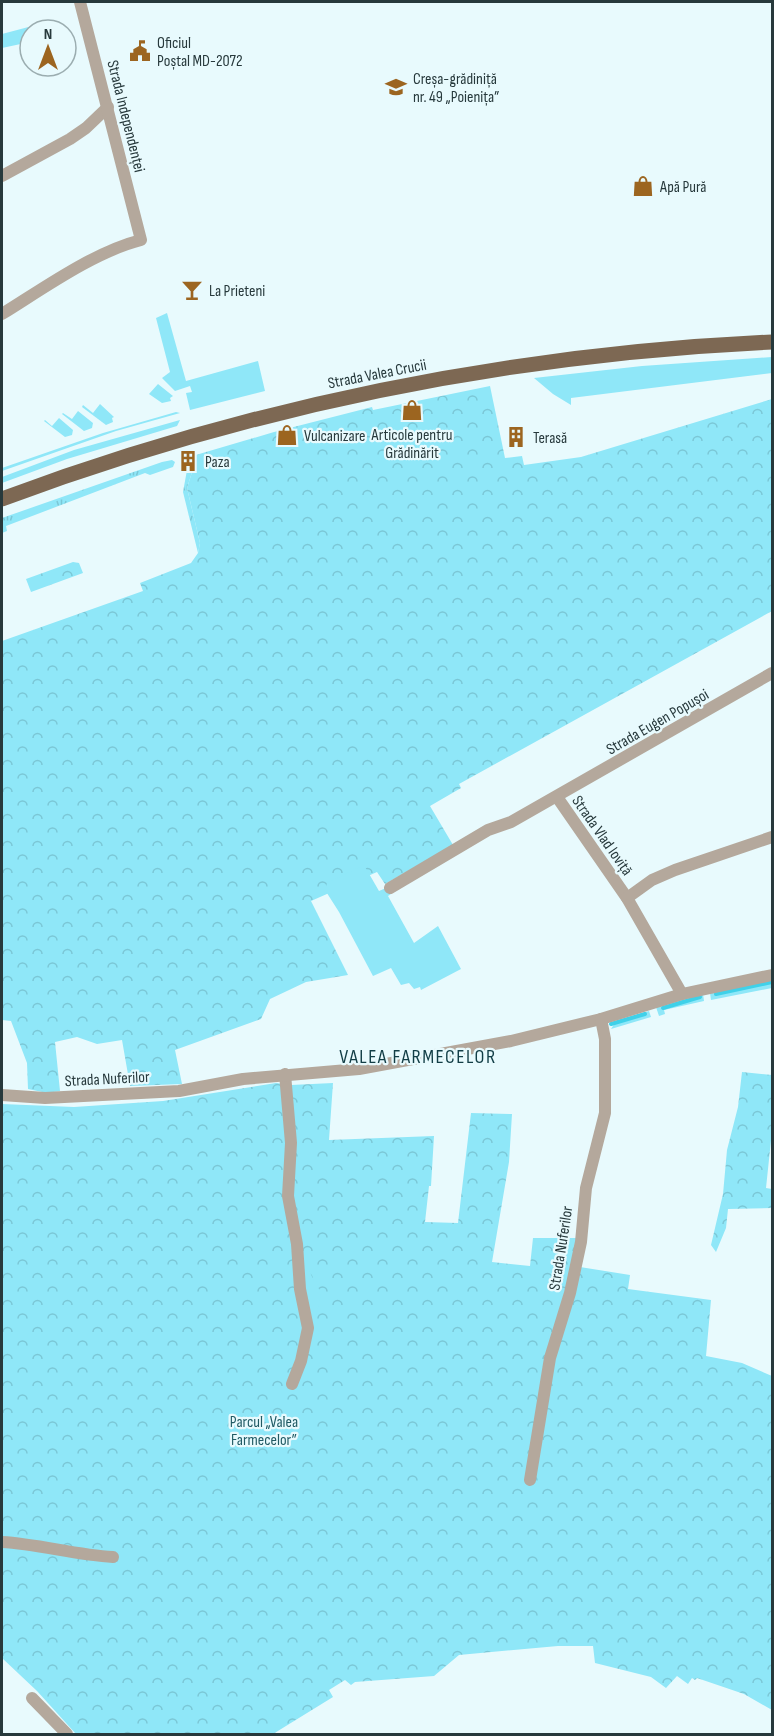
<svg xmlns="http://www.w3.org/2000/svg" width="774" height="1736" font-family="'Sofia Sans Condensed',sans-serif">
<defs>
<pattern id="grass-tufts" width="24" height="20" patternUnits="userSpaceOnUse" patternTransform="scale(1.5)"><rect width="24" height="20" fill="#8fe7f8"/><path d="M3 7l-1-3M5 7V3M7 7l1-3M15 17l-1-3M17 17v-4M19 17l1-3" fill="none" stroke="#7bc7d6"/></pattern>
<pattern id="forest-crowns" width="20" height="18" patternUnits="userSpaceOnUse" patternTransform="scale(1.5)"><rect width="20" height="18" fill="#8fe7f8"/><path d="M2 6a3 3 0 1 1 6 0M12 15a3 3 0 1 1 6 0" fill="none" stroke="#7bc7d6"/></pattern>
</defs>
<rect width="100%" height="100%" fill="#e8fafd"/>
<g fill="url(#grass-tufts)">
<polygon points="172,460 175,462 173,467 150,475 145,473 6,526 7,531 2,533 2,518 162,462"/>
<polygon points="193,469 187,488 200,543 198,553 183,492 187,470"/>
</g>
<g fill="url(#forest-crowns)">
<polygon points="490,386 505,458 522,456 524,465 581,457 772,399 772,611 459,784 461,788 430,806 453,845 385,884 377,872 311,901 348,975 306,982 270,999 261,1019 175,1050 182,1084 130,1086 122,1040 97,1044 77,1037 55,1042 60,1091 47,1093 28,1089 27,1063 11,1021 2,1020 2,641 143,591 140,583 191,563 198,553 200,543 187,488 193,469 189,457 274,432 372,407 373,410"/>
<polygon points="73,562 79,563 83,573 31,592 26,579"/>
<polygon points="742,1072 772,1075 772,1131 766,1188 772,1189 772,1208 728,1209 726,1228 716,1252 711,1245 723,1194 727,1150 738,1107"/>
<polygon points="276,1083 291,1085 333,1083 329,1140 434,1136 431,1186 429,1186 425,1222 458,1223 471,1113 512,1114 509,1162 492,1262 530,1266 533,1238 585,1238 580,1267 630,1275 628,1289 711,1300 706,1356 742,1363 772,1376 772,1710 744,1694 697,1678 695,1680 692,1678 688,1684 677,1676 666,1688 651,1677 595,1663 593,1646 558,1646 459,1655 434,1676 355,1682 351,1685 345,1680 329,1690 333,1697 273,1734 76,1734 37,1691 2,1658 2,1104 74,1107 163,1101"/>
</g>
<g fill="#8fe7f8">
<polygon points="36,25 43,30 30,30 30,42 2,48 2,34"/>
<polygon points="167,313 186,381 258,361 265,391 190,410 186,393 192,392 190,386 175,391 162,378 170,372 156,318"/>
<polygon points="772,357 772,373 571,398 571,405 553,394 534,378 642,366"/>
<polygon points="158,384 173,396 170,398 171,401 162,403 149,394"/>
<polygon points="100,404 114,417 112,418 113,422 106,425 82,407 83,405 93,413"/>
<polygon points="78,411 93,423 92,428 84,431 62,414 63,413 72,419"/>
<polygon points="176,412 180,413 116,431 2,471 2,468 103,433"/>
<polygon points="59,418 73,430 72,435 65,437 44,421 45,420 52,426"/>
<polygon points="180,420 177,426 67,459 2,483 2,477 74,450"/>
<polygon points="364,865 379,891 386,888 391,894 388,896 414,943 438,926 461,969 421,990 420,987 414,989 409,983 401,985 391,968 373,976 339,912 325,890 327,883"/>
<polygon points="772,981 772,988 711,1000 710,993"/>
<polygon points="703,994 704,1001 664,1010 665,1014 659,1016 656,1007"/>
<polygon points="649,1011 651,1017 611,1029 617,1020"/>
<polygon points="309,1270 314,1281 316,1281 321,1295 307,1355 303,1271"/>
</g>
<g fill="none" stroke-linecap="round" stroke-linejoin="round">
<g stroke="#3fd1e9" stroke-width="4">
<polyline points="716,994 772,982"/>
<polyline points="663,1008 700,997"/>
<polyline points="611,1024 645,1014"/>
</g>
<g stroke="#b4a89c" stroke-width="12">
<polyline points="2,176 70,139 86,128 108,107"/>
<path d="M2 314C44 288 94 252 141 240L80 2"/>
<polyline points="557,797 627,898 682,994"/>
<polyline points="390,888 488,830 511,822 772,673"/>
<polyline points="627,898 652,880 675,870 772,837"/>
<polyline points="285,1074 291,1143 288,1196 297,1244 300,1289 308,1328 301,1361 292,1384"/>
<polyline points="2,1095 45,1098 179,1091 243,1079 359,1069 511,1041 601,1019 682,994 772,975"/>
<polyline points="530,1480 550,1358 570,1293 581,1242 586,1188 605,1113 605,1039 601,1019"/>
<path d="M2 1542C39 1544 75 1555 113 1557"/>
<polyline points="32,1698 67,1734"/>
</g>
<path stroke="#7d6853" stroke-width="15" d="M2 499C249 407 508 354 772 342"/>
</g>
<defs>
<symbol id="civic-bare" viewBox="-9 -9 18 18"><path d="M-.6-6.5H3V-4.5H.6V-3L4-1V1h2V6H-6V1h2V-1L-.6-3ZM-1.2 2.5V6h2.4V2.5Z" fill="#9c6520" stroke="#e8fafd" stroke-width="2.5" paint-order="stroke"/></symbol>
<symbol id="school-bare" viewBox="-9 -9 18 18"><path d="M0-5L7-2L0 1L-7-2ZM-4 1L0 2.5L4 1V4Q0 6-4 4Z" fill="#9c6520" stroke="#e8fafd" stroke-width="2.5" paint-order="stroke"/></symbol>
<symbol id="shop-bare" viewBox="-9 -9 18 18"><path d="M-5-2.5h2.3a2.7 3.5 0 0 1 5.4 0H5L5.5 6h-11ZM-1.5-2.5h3a1.5 2.3 0 0 0-3 0Z" fill="#9c6520" stroke="#e8fafd" stroke-width="2.5" paint-order="stroke"/></symbol>
<symbol id="bar-bare" viewBox="-9 -9 18 18"><path d="M-6-5H6L.8 .8V4.5H3.5V6h-7V4.5H-.8V.8Z" fill="#9c6520" stroke="#e8fafd" stroke-width="2.5" paint-order="stroke"/></symbol>
<symbol id="building-bare" viewBox="-9 -9 18 18"><path d="M-4-6H4V6H1V3H-1V6H-4ZM-2.5-4.3h1.7v1.8h-1.7ZM.8-4.3h1.7v1.8H.8ZM-2.5-1h1.7V.8h-1.7ZM.8-1h1.7V.8H.8Z" fill="#9c6520" stroke="#e8fafd" stroke-width="2.5" paint-order="stroke"/></symbol>
</defs>
<g fill-rule="evenodd">
<use href="#civic-bare" x="125" y="36" width="30" height="30"/>
<use href="#school-bare" x="381" y="72" width="30" height="30"/>
<use href="#shop-bare" x="628" y="171" width="30" height="30"/>
<use href="#bar-bare" x="177" y="275" width="30" height="30"/>
<use href="#shop-bare" x="397" y="395" width="30" height="30"/>
<use href="#shop-bare" x="272" y="420" width="30" height="30"/>
<use href="#building-bare" x="501" y="422" width="30" height="30"/>
<use href="#building-bare" x="173" y="446" width="30" height="30"/>
</g>
<g text-anchor="middle" stroke-width="4.5" stroke-linejoin="round" paint-order="stroke">
<g font-size="16" fill="#27393c" stroke="#e8fafd" text-anchor="start">
<text x="157" y="48">Oficiul<tspan x="157" dy="18">Poștal MD-2072</tspan></text>
<text x="413" y="84">Creșa-grădiniță<tspan x="413" dy="18">nr. 49 „Poienița”</tspan></text>
<text x="660" y="192">Apă Pură</text>
<text x="209" y="296">La Prieteni</text>
<text x="412" y="440" text-anchor="middle">Articole pentru<tspan x="412" dy="18">Grădinărit</tspan></text>
<text x="304" y="441">Vulcanizare</text>
<text x="533" y="443">Terasă</text>
<text x="205" y="467">Paza</text>
</g>
<g font-size="16" fill="#27393c" stroke="#e8fafd">
<text transform="translate(127 116) rotate(76)" y="6">Strada Independenței</text>
<text transform="translate(377 373) rotate(-11)" y="6">Strada Valea Crucii</text>
<text transform="translate(657 721) rotate(-30)" y="6">Strada Eugen Popușoi</text>
<text transform="translate(603 835) rotate(55)" y="6">Strada Vlad Ioviță</text>
<text transform="translate(107 1078) rotate(-3)" y="6">Strada Nuferilor</text>
<text transform="translate(560 1248) rotate(-81)" y="6">Strada Nuferilor</text>
</g>
<g font-size="16" fill="#215b65" stroke="#e8fafd">
<text x="264" y="1427">Parcul „Valea<tspan x="264" dy="18">Farmecelor”</tspan></text>
</g>
<g font-size="20" letter-spacing="1.5" fill="#123e46" stroke="#e8fafd">
<text x="418" y="1063">VALEA FARMECELOR</text>
</g>
</g>
<rect width="774" height="1736" fill="none" stroke="#27393c" stroke-width="6"/>
<g transform="translate(48 48)"><circle r="28" fill="#e8fafd" stroke="#9badb0" stroke-width="1.5"/>
<path d="M0-4.5L10 22L0 15L-10 22Z" fill="#9c6520"/>
<text y="-9" font-size="16" font-weight="bold" text-anchor="middle" fill="#27393c">N</text>
</g>
</svg>
